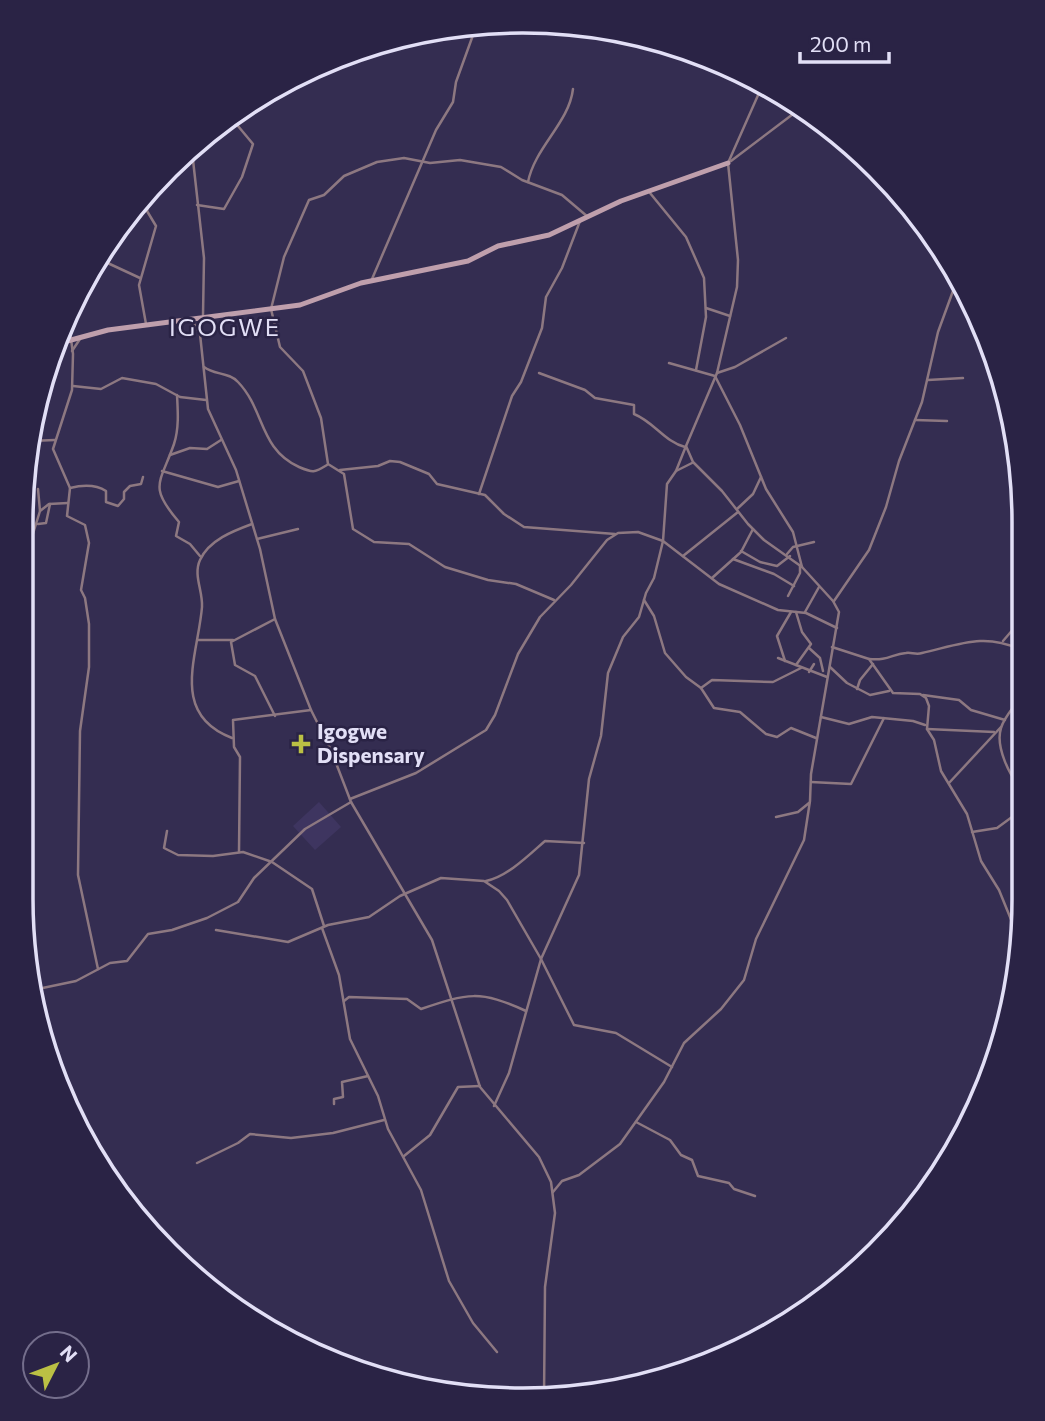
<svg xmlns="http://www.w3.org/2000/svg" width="1045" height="1421" font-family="Commissioner,sans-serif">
<rect width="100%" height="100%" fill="#342d51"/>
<polygon fill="#3e3560" points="319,802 341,827 315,850 293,826"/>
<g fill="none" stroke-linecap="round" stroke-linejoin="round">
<g stroke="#8d7881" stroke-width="2.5">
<polyline points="192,151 204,258 203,315"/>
<polyline points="731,161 801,108"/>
<path d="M528 182C535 147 569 123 573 89"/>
<polyline points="650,193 686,237 704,278 706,317 696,370"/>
<polyline points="197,205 224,209 242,177 253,144 238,126 224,121"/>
<polyline points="99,259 140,278"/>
<polyline points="372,279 436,130 453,102 456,82 477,24"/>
<polyline points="706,308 730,316"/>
<polyline points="191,319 200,334 208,409 236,470 260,549 275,619 311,710 331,750 351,802 432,940 480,1087 539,1157 551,1182 555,1213 545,1287 544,1398"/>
<polyline points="69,324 73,354 72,390 53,449 70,488 67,516 85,525 89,543 81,590 85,598 89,624 89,667 80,731 78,875 98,969"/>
<polyline points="146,324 139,285 156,226 147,211 151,195"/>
<polyline points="72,351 80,339"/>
<polyline points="669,363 715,376 740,425 766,489 793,532 802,567"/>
<path d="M204 367C214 375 229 372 238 382 265 410 259 449 299 467 313 473 314 473 327 465"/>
<path d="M539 373 585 390 595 398 634 405V414C654 422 665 442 685 447"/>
<polyline points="717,373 735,367 786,338"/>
<polyline points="928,380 963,378"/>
<polyline points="73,386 101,389 122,378 156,384 180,397 206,400"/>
<path d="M177 395C178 412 179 429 174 444 160 484 148 486 179 522L176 536 190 544 200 556"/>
<polyline points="915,420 947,421"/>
<polyline points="30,441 55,440"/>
<polyline points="170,455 190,448 207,449 221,440"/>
<polyline points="340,470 378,466 390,461 400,462 429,474 437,484 485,495 504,514 524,527 615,534"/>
<polyline points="162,471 218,487 239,481"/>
<polyline points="676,471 692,463"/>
<path d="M70 488C82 485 95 484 106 491V502L118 506 124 499V492L130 486 141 484 143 477"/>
<polyline points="38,489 40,511"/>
<polyline points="479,494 512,396 521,382 542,328 546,297 562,268 580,221"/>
<polyline points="737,509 753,494 761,477"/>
<polyline points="38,524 46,523 50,504"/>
<polyline points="257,539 298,529"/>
<polyline points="741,551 760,562 777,566 790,556"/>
<polyline points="27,553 40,511 49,504 68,503"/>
<polyline points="787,554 793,547 814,542"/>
<polyline points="683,556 738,512"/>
<polyline points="733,559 774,574 794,586"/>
<polyline points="712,578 741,552 753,529"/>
<polyline points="788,596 800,573 800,565"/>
<polyline points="554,600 516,584 488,580 445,567 409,544 374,542 353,529 344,474 328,464 321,418 303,371 280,347 271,309 284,257 309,200 324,195 344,176 377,162 404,158 430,163 460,160 501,167 522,180 562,195 588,217"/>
<polyline points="644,600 654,616 665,653 686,677 701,688 714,708 740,712 766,734 777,737 791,728 816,738"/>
<polyline points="834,601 869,550 886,507 899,461 922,402 938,332 957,280"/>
<polyline points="796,612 802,632 811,644 796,665"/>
<polyline points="805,612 819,587"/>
<polyline points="198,640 233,640"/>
<polyline points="1003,641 1015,627 1021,626"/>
<polyline points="832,647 869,659 893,693 920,694 926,698 929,706 927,729 934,740 941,771 967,814 981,861 999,890 1021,944"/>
<polyline points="809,648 820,658 823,671"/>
<polyline points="778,658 827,677"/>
<path d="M869 659C888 661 892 654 906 653 911 652 916 655 922 653 958 645 985 632 1021 650"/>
<polyline points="785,661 777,636 791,612"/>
<polyline points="830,667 847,683 870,695 889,691"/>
<polyline points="809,672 814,664"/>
<polyline points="701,688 712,680 773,682 801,668"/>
<polyline points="857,689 860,680 873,664"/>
<polyline points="923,695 959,700 971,710 1005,720"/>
<path d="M1021 696C1015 706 1004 717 1001 728 995 747 1010 777 1022 789"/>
<polyline points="275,716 255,676 235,665 231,642 275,619"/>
<polyline points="821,717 849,724 872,717 913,721 925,725"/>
<polyline points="927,729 994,732"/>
<path d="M232 738C169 714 198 656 202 607 203 591 193 575 200 560 209 540 233 531 252 524"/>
<polyline points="811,782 851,784 884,718"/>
<polyline points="949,783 1001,727"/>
<polyline points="350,799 416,773 486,730 495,715 518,654 540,617 571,585 607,540 618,533 638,532 663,541 719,584 778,610 806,613 837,628"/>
<polyline points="776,817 798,812 809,803"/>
<polyline points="167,831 164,848 178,855 213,856 243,852 272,862 312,889 324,926"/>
<polyline points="972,832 997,828 1012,817 1022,815"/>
<polyline points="239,852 240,757 234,747 233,720 311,710"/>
<path d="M486 881C507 877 529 855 545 841L584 843"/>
<polyline points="322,928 339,975 350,1039 378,1096 388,1129 421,1190 449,1281 473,1323 497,1352"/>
<polyline points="216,930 288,942 328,925 369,917 400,896 441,878 484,881 499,891 507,900 541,959 574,1025 616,1033 672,1067"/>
<polyline points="33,990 76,981 110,963 127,961 148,934 172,930 207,918 238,902 254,878 305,829 351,802"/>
<path d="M344 1001 349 997 407 999 421 1009C468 993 480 990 526 1011"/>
<polyline points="334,1104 334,1099 343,1097 342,1082 368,1076"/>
<polyline points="494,1106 509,1073 541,959 579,875 589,779 601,736 608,673 623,637 639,617 646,593 654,578 663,541 667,484 676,471 686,446"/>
<polyline points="636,1122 670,1140 681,1155 692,1160 698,1176 729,1183 734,1189 755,1196"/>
<polyline points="404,1156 430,1135 458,1087 480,1086"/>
<polyline points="197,1163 238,1143 250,1134 291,1138 333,1133 384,1120"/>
<polyline points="553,1192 562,1181 579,1175 620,1144 664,1082 684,1043 721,1009 744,980 756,939 804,840 810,801 811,774 839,612 833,601 802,567 764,540 748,524 722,491 693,462 686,446 717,373 737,287 738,260 728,163 763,84"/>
</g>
<polyline stroke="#bf9fac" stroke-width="5" points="60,343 108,330 300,305 361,283 468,261 498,246 549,235 621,201 728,163"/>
</g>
<path fill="#bbc044" stroke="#2a2345" stroke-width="2.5" d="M297.5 733.5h7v7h7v7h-7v7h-7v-7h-7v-7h7z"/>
<g text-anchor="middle" stroke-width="5" stroke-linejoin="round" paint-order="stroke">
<g font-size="21" font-weight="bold" fill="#e2dff6" stroke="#2a2345" text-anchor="start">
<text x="317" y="739">Igogwe<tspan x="317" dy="24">Dispensary</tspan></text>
</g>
<g font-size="24" letter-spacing="2" fill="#e2dff6" stroke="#2a2345">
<text x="225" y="336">IGOGWE</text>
</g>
</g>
<path d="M0 0H1045V1421H0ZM522 33H523A489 489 0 0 1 1012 522V899A489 489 0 0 1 523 1388H522A489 489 0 0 1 33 899V522A489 489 0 0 1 522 33Z" fill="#2a2345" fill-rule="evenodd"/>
<path fill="none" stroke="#e2dff6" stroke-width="3.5" d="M522 33H523A489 489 0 0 1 1012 522V899A489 489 0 0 1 523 1388H522A489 489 0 0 1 33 899V522A489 489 0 0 1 522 33Z"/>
<g transform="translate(56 1365) rotate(48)"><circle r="33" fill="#2a2345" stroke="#746e8c" stroke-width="2"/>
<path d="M0-5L12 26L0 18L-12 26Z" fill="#bbc044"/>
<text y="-10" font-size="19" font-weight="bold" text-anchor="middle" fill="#e2dff6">N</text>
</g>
<path d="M800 52v10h89v-10" fill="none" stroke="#e2dff6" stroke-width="3.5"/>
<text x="810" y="52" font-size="21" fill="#e2dff6" stroke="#2a2345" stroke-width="5" paint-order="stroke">200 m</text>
</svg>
